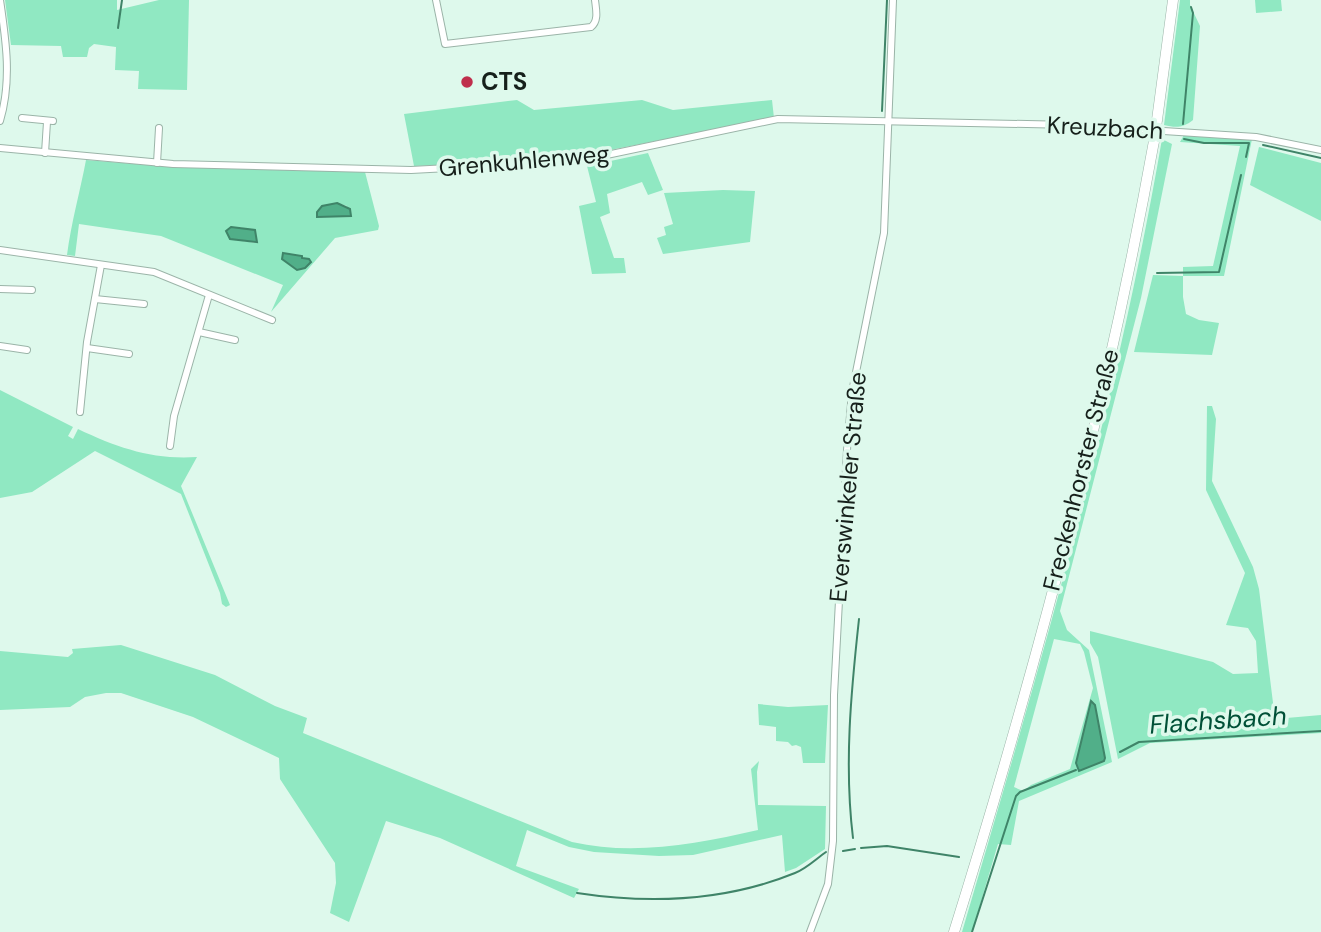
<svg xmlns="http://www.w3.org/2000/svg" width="1321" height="932" font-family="'DM Sans',sans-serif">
<rect width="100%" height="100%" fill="#def9ec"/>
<g fill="#90e8c2" fill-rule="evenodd">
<polygon points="5,0 117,0 117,10 159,0 189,0 187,90 138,89 139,71 115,70 116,47 94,44 89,48 87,57 63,57 61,46 11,45"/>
<path d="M1180 0H1190V5L1200 26 1193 120C1183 128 1176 128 1164 125Z"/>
<polygon points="1255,0 1281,0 1282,11 1256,13"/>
<polygon points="517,100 534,110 642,100 673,110 772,100 774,118 579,156 498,164 414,166 404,114"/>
<polygon points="1184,135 1252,139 1224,276 1183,276 1183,297 1186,314 1199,320 1219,323 1212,355 1134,352 1153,275 1183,276 1183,267 1213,266 1240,146 1180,142"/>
<path d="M1162 139 1172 144 1141 298 1060 611 1067 630 1089 650 1112 762 1019 801 1011 845 998 844 972 932H962C1039 671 1116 407 1162 139ZM1054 639 1080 644 1084 652 1093 688 1070 769 1031 785 1023 791 1014 787Z"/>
<polygon points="1259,147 1321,163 1321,221 1250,185"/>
<polygon points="648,153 663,190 648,195 642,182 607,194 610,213 600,217 614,258 624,258 626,273 592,274 579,206 596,202 587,166"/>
<path d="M86 160 173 167 365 172 379 226 378 230 335 238 271 312 283 285 161 236 79 224 75 256 67 255C71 223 80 192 86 160ZM337 203 347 206 349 217H317V212L322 206ZM237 227 255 230 256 243 230 239 226 231Z"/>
<polygon points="723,190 755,191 750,242 663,254 657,238 666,235 664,227 673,224 664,193"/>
<path d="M0 390 73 427 68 436 73 439 78 429C118 448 153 460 197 457L181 486 230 605 226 607 222 604 220 593 181 494 95 451 32 492 0 498Z"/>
<polygon points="1207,406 1212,406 1216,419 1212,481 1253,567 1259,589 1275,719 1321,715 1321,733 1150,743 1118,759 1098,657 1090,643 1090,631 1213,662 1233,674 1258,673 1256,641 1248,628 1226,625 1245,573 1206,490"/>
<path d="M121 645 215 675 275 706 307 718 303 733 572 842C634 856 696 844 758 830L751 769 759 761 757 772 758 805 826 806 825 849 796 868 785 872 782 835 693 855 659 856 594 852 569 847 527 830 516 866 579 889 574 898 440 838 386 821 349 922 330 913 336 883 335 863 280 779 279 758 193 717 121 693H106L85 697 70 707 0 710V651L68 657 73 653 72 649Z"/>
<polygon points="758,704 788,707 828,705 825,763 803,763 801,747 796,745 792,746 788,742 776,741 776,727 759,725"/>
</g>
<g fill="#51af89" stroke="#3f8468" stroke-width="2">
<polygon points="337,203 350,209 351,216 317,217 317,212 322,206"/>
<polygon points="231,227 255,230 257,242 230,239 226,231"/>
<polygon points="283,253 302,256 302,258 309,259 311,262 305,268 297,270 282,259"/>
<polygon points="1091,701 1095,705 1105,758 1104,761 1079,771 1076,763"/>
</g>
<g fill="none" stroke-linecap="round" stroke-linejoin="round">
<g stroke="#3f8468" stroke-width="2">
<polyline points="118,28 122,0"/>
<polyline points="882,111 887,0"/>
<polyline points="1183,124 1193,13 1191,7"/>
<polyline points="1184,139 1204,143 1249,143 1246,157"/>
<polyline points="1263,145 1321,158"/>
<polyline points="1157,273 1219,272 1241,175"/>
<polyline points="1120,752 1139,742 1321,731"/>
<path d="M853 838C844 765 851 692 859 619"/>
<polyline points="861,848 887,846 959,857"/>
<polyline points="843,851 855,849"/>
<path d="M577 893C649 904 726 901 795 873 806 869 816 859 826 852"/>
<polyline points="972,932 1016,796 1020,792 1076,770"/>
</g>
<defs>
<g id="street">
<path d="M436 0 445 44 591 27C599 21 596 9 595 0"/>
<polyline points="22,118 53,121"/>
<path d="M0 121C12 80 6 41 0 0"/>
<polyline points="0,148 173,164 411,170 578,161 778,119 1071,125 1256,137 1321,150"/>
<polyline points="45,153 47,122"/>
<polyline points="157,163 159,128"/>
<polyline points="0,250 154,272 272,320"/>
<polyline points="0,289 32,290"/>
<polyline points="95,299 144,304"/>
<polyline points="199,332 235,340"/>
<polyline points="0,346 27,350"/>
<polyline points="87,348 129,354"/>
<polyline points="80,412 87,342 101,265"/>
<polyline points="170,446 174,416 209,295"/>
<polyline points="810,932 828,884 833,841 834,695 847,450 852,392 884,233 893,0"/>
</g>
<g id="secondary">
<polyline points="1157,120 1173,0"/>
<path d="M954 932C1035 673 1106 408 1154 141"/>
</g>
</defs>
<use href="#street" stroke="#9bb4a8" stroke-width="8"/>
<use href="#secondary" stroke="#9bb4a8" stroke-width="11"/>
<use href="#street" stroke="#fff" stroke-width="6"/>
<use href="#secondary" stroke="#fff" stroke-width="10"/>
<defs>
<polyline id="secondary-bridge" points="1154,141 1157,120"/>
</defs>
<use href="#secondary-bridge" stroke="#9bb4a8" stroke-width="11" stroke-linecap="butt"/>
<use href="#secondary-bridge" stroke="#fff" stroke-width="10"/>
</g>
<circle fill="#bf2f4c" stroke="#def9ec" stroke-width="2.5" cx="467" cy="82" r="7"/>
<g text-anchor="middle" stroke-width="7" stroke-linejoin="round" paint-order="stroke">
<g font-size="24" font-weight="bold" fill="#16201b" stroke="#def9ec" text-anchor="start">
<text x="481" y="90">CTS</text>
</g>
<g font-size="24" fill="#16201b" stroke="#def9ec">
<text transform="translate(1105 128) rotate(3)" y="8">Kreuzbach</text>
<text transform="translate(524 161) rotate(-5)" y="8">Grenkuhlenweg</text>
<text transform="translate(1081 470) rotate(-76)" y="8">Freckenhorster Straße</text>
<text transform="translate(848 487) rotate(-85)" y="8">Everswinkeler Straße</text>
</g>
<g font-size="26" font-style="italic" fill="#005037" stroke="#def9ec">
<text transform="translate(1218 720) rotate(-4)" y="9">Flachsbach</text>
</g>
</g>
</svg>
